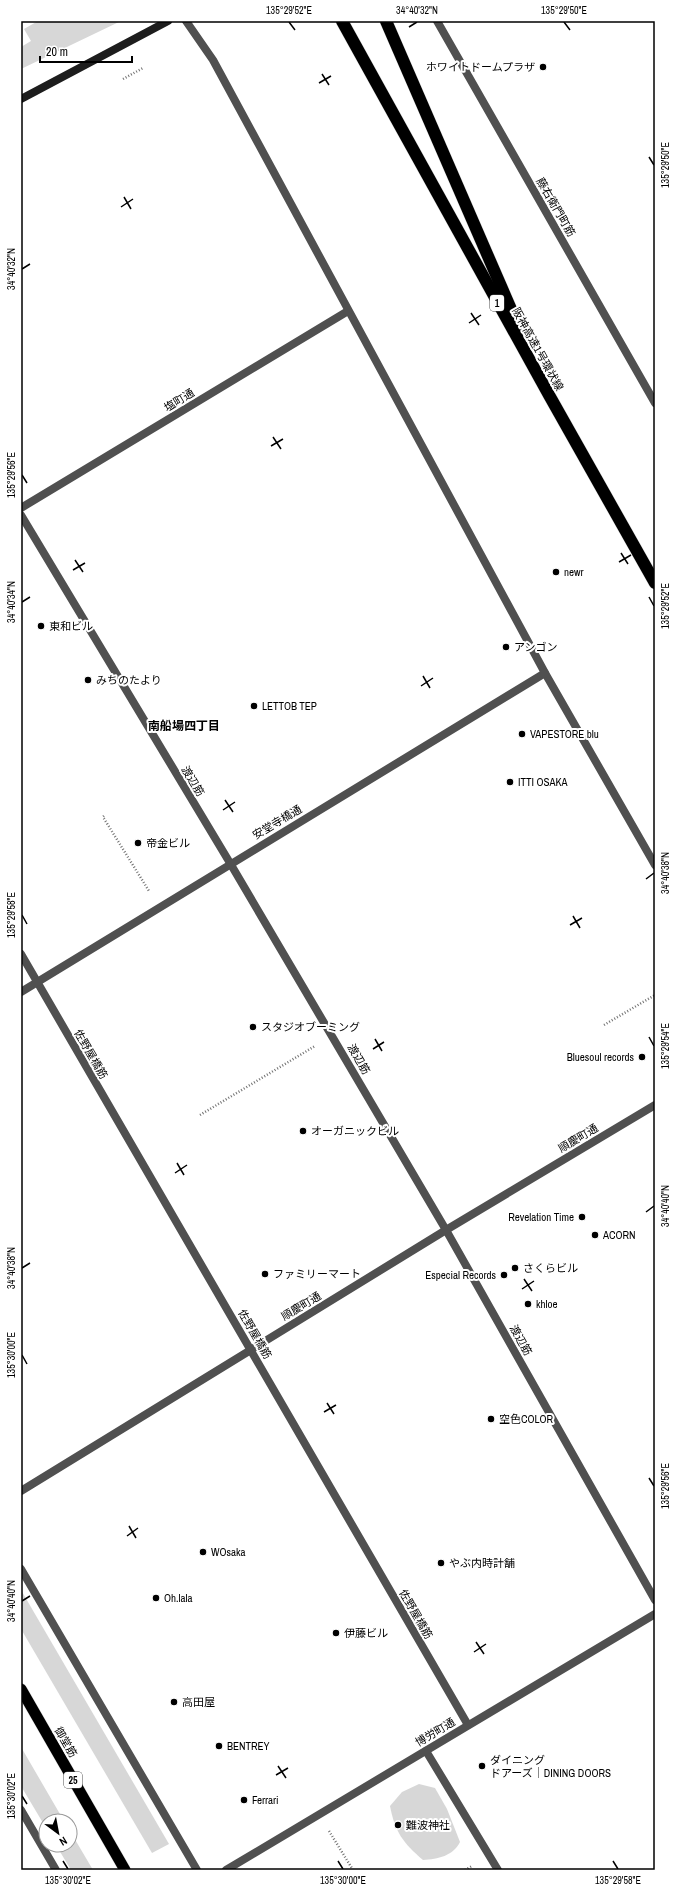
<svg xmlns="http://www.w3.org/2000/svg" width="676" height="1891" font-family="'Archivo Narrow','Noto Sans JP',sans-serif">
<rect width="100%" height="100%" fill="#fff"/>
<g fill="#d7d7d7">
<polygon points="38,21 121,21 21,69 21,47 31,41 24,29"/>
<polygon points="21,1590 169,1844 152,1853 21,1629"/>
<polygon points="21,1747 64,1821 46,1821 46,1828 21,1786"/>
<path d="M419 1784 435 1788 447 1809 460 1842C453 1856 438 1859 423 1860 403 1843 395 1832 390 1806L402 1792Z"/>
<polygon points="70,1831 93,1870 71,1870 56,1845 70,1845"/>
</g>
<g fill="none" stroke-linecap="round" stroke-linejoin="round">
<defs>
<polyline id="trunk" points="21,1689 125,1870"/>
<g id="motorway">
<polyline points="342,21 549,395 655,583"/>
<polyline points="386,21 520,330"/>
</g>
</defs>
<use href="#trunk" stroke="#dbdbdb" stroke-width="12"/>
<use href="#motorway" stroke="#dbdbdb" stroke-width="13"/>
<g stroke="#727272" stroke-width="2.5" stroke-dasharray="1 2" stroke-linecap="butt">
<polyline points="123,79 143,68"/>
<polyline points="104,816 103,817 149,891"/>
<polyline points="604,1025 655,995"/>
<polyline points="200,1115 315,1046"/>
<polyline points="329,1831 353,1870"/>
<polyline points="465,1870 472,1866"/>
</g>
<g stroke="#505050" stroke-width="8">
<polyline points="186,21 213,60 545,673 655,865"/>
<polyline points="437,21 655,403"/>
<polyline points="21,508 348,311"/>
<polyline points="21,515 230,863 446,1230 655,1600"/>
<polyline points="21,954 468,1725"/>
<polyline points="21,992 545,673"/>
<polyline points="21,1491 446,1230 655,1105"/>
<polyline points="21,1569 197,1870"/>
<polyline points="426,1751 498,1870"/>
<polyline points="21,1810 56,1870"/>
<polyline points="226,1870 655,1614"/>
</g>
<polyline stroke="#1d1d1d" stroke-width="8" points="21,99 168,21"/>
<use href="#trunk" stroke="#000" stroke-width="11"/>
<use href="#motorway" stroke="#000" stroke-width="12"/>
</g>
<path fill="none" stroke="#000" stroke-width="1.5" d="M289 22 295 30M564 22 570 30M409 27 417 22M322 74 329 85M319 83 331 76M649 157 654 165M124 197 131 209M121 207 133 199M22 269 30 264M471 313 479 325M469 323 481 315M273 437 281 449M271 446 283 439M22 475 27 483M621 553 628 564M75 560 83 572M619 562 631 555M73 570 85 563M649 597 654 606M22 602 30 597M423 676 430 688M421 686 433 678M225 800 233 812M223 810 235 802M646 879 654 873M22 915 27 924M573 916 580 928M570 925 582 918M649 1037 654 1046M375 1039 382 1051M373 1049 384 1042M177 1163 184 1175M175 1173 187 1165M646 1212 654 1206M22 1268 30 1263M524 1279 532 1291M522 1289 534 1281M22 1355 27 1364M327 1403 334 1414M324 1412 336 1405M649 1478 654 1486M129 1526 136 1538M127 1536 138 1528M22 1601 30 1596M476 1642 484 1654M474 1652 486 1644M278 1766 286 1778M276 1775 288 1768M22 1796 27 1804M63 1861 68 1869M338 1861 343 1869M613 1861 618 1869"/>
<g fill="#000" stroke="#fff" stroke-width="1.5">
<circle cx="543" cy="67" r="4"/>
<circle cx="556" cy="572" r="4"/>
<circle cx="41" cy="626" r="4"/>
<circle cx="506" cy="647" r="4"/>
<circle cx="88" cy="680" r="4"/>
<circle cx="254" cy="706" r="4"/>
<circle cx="522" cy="734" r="4"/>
<circle cx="510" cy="782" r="4"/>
<circle cx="138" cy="843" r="4"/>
<circle cx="253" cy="1027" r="4"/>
<circle cx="642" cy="1057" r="4"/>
<circle cx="303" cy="1131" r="4"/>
<circle cx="582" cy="1217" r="4"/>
<circle cx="595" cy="1235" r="4"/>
<circle cx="515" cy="1268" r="4"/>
<circle cx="265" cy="1274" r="4"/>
<circle cx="504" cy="1275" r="4"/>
<circle cx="528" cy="1304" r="4"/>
<circle cx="491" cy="1419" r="4"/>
<circle cx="203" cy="1552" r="4"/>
<circle cx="441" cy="1563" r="4"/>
<circle cx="156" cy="1598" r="4"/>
<circle cx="336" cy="1633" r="4"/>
<circle cx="174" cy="1702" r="4"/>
<circle cx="219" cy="1746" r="4"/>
<circle cx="482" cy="1766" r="4"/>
<circle cx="244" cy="1800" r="4"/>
<circle cx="398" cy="1825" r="4"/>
</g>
<g text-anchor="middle" stroke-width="4" stroke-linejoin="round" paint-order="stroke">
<g fill="#fff" stroke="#4c4c4c" stroke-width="1">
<rect x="490" y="295" width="14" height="16" rx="3"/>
<rect x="64" y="1772" width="18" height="16" rx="3"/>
</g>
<g font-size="10" font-weight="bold" fill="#000">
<text x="497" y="307">1</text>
<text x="73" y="1784">25</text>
</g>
<g font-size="11" fill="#000" stroke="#fff" text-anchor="start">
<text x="535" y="71" text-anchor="end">ホワイトドームプラザ</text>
<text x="564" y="576">newr</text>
<text x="49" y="630">東和ビル</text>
<text x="514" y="651">アンゴン</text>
<text x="96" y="684">みちのたより</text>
<text x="262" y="710">LETTOB TEP</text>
<text x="530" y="738">VAPESTORE blu</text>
<text x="518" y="786">ITTI OSAKA</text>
<text x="146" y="847">帝金ビル</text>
<text x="261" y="1031">スタジオブーミング</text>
<text x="634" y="1061" text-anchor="end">Bluesoul records</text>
<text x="311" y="1135">オーガニックビル</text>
<text x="574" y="1221" text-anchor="end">Revelation Time</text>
<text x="603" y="1239">ACORN</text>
<text x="523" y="1272">さくらビル</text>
<text x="273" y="1278">ファミリーマート</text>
<text x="496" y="1279" text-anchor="end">Especial Records</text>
<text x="536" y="1308">khloe</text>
<text x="499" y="1423">空色COLOR</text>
<text x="211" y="1556">WOsaka</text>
<text x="449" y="1567">やぶ内時計舗</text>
<text x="164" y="1602">Oh.lala</text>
<text x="344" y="1637">伊藤ビル</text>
<text x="182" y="1706">高田屋</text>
<text x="227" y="1750">BENTREY</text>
<text x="490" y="1764">ダイニング<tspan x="490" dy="13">ドアーズ｜DINING DOORS</tspan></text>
<text x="252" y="1804">Ferrari</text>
<text x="406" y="1829">難波神社</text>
</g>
<g font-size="11" fill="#000" stroke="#fff">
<text transform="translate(556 207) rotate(60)" y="4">藤右衛門町筋</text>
<text transform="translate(538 349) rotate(61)" y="4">阪神高速1号環状線</text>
<text transform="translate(179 400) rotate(-31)" y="4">塩町通</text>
<text transform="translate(193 781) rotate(59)" y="4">渡辺筋</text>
<text transform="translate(277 822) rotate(-31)" y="4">安堂寺橋通</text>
<text transform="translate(91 1054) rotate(60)" y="4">佐野屋橋筋</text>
<text transform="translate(359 1059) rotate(60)" y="4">渡辺筋</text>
<text transform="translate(578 1138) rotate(-31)" y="4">順慶町通</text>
<text transform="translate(301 1306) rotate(-31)" y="4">順慶町通</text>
<text transform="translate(255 1334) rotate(60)" y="4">佐野屋橋筋</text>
<text transform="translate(521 1340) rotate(61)" y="4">渡辺筋</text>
<text transform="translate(416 1614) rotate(60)" y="4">佐野屋橋筋</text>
<text transform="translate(435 1732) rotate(-31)" y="4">博労町通</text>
<text transform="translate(66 1742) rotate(60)" y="4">御堂筋</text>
</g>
<g font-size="12" font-weight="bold" fill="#000" stroke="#fff">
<text x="184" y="730">南船場四丁目</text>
</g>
</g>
<rect width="676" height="1891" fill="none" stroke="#ffffff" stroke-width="44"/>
<g transform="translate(58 1833) rotate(148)"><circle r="19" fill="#ffffff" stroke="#999999"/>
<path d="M0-3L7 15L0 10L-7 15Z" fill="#000000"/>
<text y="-6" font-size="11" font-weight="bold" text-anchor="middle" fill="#000000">N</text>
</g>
<path d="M40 56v6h92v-6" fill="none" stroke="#000000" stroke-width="2"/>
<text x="46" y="56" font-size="12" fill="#000000" stroke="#ffffff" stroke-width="3" paint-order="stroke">20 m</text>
<rect x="22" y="22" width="632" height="1847" fill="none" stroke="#000" stroke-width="1.5"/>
<g font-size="10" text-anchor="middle" fill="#000">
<text x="289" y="14">135°29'52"E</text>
<text x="417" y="14">34°40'32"N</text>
<text x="564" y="14">135°29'50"E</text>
<text transform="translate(665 165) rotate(-90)" y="4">135°29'50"E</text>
<text transform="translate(11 269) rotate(-90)" y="4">34°40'32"N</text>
<text transform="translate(11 475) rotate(-90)" y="4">135°29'56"E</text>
<text transform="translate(11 602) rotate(-90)" y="4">34°40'34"N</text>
<text transform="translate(665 606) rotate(-90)" y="4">135°29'52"E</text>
<text transform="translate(665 873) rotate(-90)" y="4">34°40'38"N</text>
<text transform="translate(11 915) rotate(-90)" y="4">135°29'58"E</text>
<text transform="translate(665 1046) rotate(-90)" y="4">135°29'54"E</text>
<text transform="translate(665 1206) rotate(-90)" y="4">34°40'40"N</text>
<text transform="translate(11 1268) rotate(-90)" y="4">34°40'38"N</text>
<text transform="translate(11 1355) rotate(-90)" y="4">135°30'00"E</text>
<text transform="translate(665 1486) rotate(-90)" y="4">135°29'56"E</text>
<text transform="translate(11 1601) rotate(-90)" y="4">34°40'40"N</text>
<text transform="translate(11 1796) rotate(-90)" y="4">135°30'02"E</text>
<text x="68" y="1884">135°30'02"E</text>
<text x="343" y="1884">135°30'00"E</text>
<text x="618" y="1884">135°29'58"E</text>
</g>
</svg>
